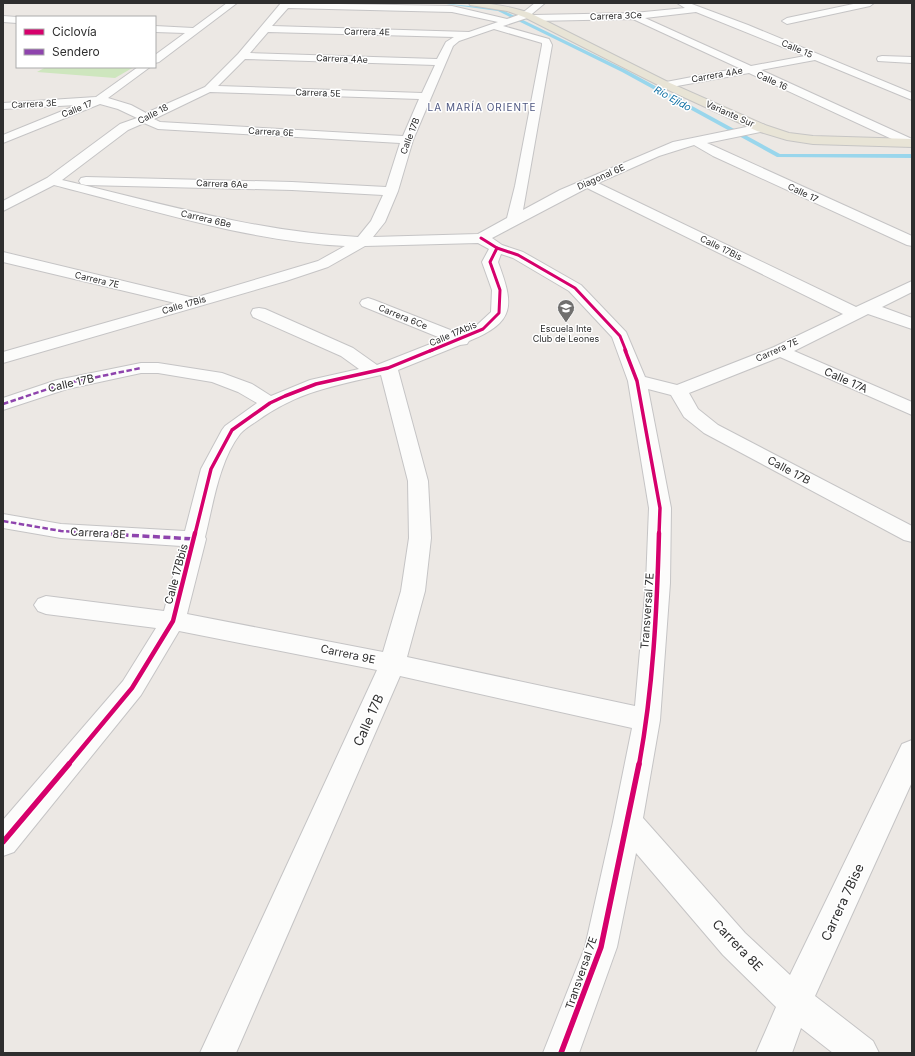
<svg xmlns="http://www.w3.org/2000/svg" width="915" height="1056" font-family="Inter,sans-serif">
<rect width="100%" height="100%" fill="#ece8e4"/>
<polygon fill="#cee6be" points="46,67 134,67 115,78 37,72"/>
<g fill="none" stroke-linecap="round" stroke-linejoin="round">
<polygon fill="#99d6ec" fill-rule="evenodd" points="439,3 500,9 626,70 780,154 912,154 912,158 777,157 622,72 498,11"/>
<defs>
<g id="minor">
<polygon points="227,3 237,3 159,62 155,63 155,55 185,33 155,32 155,26 193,28"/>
<path d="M281 3 452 6 507 19 521 14 535 3H545L527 18 503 26 549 39 552 45 523 210 560 190 673 142 761 124 765 125 767 128 765 131 707 143 912 236V246L907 245 713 156 694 145 659 156 598 183 856 307 912 281V292L882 307 912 318V329L868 314 794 351 912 402V415L780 357 689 393 698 409 718 425 912 526V542L904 540 704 433 684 417 671 395 648 389 671 508 670 583 660 720 643 818 745 933 790 975 902 744 912 740V782L815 996 873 1041 879 1053H833L801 1028 792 1053H756L776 1007 723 955 636 853 617 947 579 1053H543L585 947 613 822 632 728 400 676 236 1053H200L377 670 179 631 141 695 14 852 3 856V820L123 681 156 628 46 614 38 611 34 605 38 599 46 596 164 611 181 546 61 538 3 528V514L61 524 185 531 201 469 222 430 225 426 257 403 238 392 212 382 158 373H141L67 389 3 410V398L57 380 141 363H158L222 373 252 384 271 396 310 380 359 369 341 356 253 317 251 313 253 309 259 308 265 309 353 348 377 365 443 339 362 306 360 303 362 300 368 298 374 300 458 333 477 325 491 312 492 290 482 262 489 249 478 243 365 246 328 267 286 281 3 363V352L175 303 3 262V252L194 298 318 261 345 246C246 241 149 209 54 185L3 211V201L47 178 120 124 137 118 118 109 100 104 3 143V135L77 105 3 109V103L96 97 138 67H150L108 98 131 105 146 113 205 87 238 54ZM288 8 452 12 498 22 469 32 272 26ZM494 29 542 43V45L515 186 507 218 478 234 373 237 385 222 398 191 413 140 453 46 459 41ZM268 32 454 37 446 42 437 59 250 53ZM245 59 435 65 422 93 218 86ZM210 92 419 99 403 136 160 122 154 119ZM144 123 158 129 400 143 386 187 292 182 86 177 81 178 79 181 81 184 86 185 292 190 383 195 371 221 358 237C257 232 160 203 62 180L128 130ZM587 188 843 314 774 347 677 385 645 377 626 332 581 285 523 252 502 245 492 238ZM501 254 513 258 569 291 612 337 628 381 649 508 646 583 635 706 407 657 425 591 431 538 428 481 398 370 460 345 467 344 469 341C516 322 514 305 498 262ZM381 375 408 481 409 538 401 591 383 652 187 614 206 539 205 537C213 505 219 461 240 434 244 429 251 425 257 421 297 392 333 386 381 375Z"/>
<path d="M677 3H689L748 25 912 93V100L815 60 761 70 912 139V146H907L749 73 666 88 662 87 661 85 662 83 666 82 739 68 633 19 534 21 529 18 534 15 634 13 685 8ZM696 12 805 56 751 66 645 18Z"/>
<polygon points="858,3 874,3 870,6 787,24 782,21 787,18"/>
<polygon points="3,16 17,17 17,23 3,22"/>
<polygon points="882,56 912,57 912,63 878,61 877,59 878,57"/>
</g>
<path id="major" d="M469 3C491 3 509 6 530 13L670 83 765 125 789 133 813 136 912 139V147L813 144 787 140 757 131 662 87 524 17 507 11 470 5Z"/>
</defs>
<use href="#minor" stroke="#c5c4c5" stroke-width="2"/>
<use href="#major" stroke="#c6c5c4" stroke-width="2"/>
<use href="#minor" fill="#fcfcfb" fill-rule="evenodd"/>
<use href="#major" fill="#e8e4d6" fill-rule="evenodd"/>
<g stroke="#8e44ad" stroke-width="2.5" stroke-dasharray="5.5 2.5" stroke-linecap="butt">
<polyline points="3,404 63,384 141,368"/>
<polyline points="3,521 61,531 107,534"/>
</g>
<polyline stroke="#8e44ad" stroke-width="3.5" stroke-dasharray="7 3.5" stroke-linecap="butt" points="90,533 195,539"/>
<defs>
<g id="cycleway-far3">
<polyline points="481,238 497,248 518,255 575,288 620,336 626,351"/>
<polyline points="430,351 483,329 499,313 500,290 490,262 497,248"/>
</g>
<g id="cycleway-far2">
<polyline points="625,350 637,381 660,508 659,534"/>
<polyline points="195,534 211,469 232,430 270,403 285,396 316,384 388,368 432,350"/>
</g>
<g id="cycleway-far1">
<polyline points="68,765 132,688 173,621 195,533"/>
<path d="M639 765C653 689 657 610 659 533"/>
</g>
<g id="cycleway">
<polyline points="3,842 69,764"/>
<polyline points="561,1053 601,947 639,764"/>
</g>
</defs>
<use href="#cycleway-far3" stroke="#fff" stroke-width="5"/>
<use href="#cycleway-far2" stroke="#fff" stroke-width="5.5"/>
<use href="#cycleway-far1" stroke="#fff" stroke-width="7"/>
<use href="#cycleway" stroke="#fff" stroke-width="8"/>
<use href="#cycleway-far3" stroke="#d6006c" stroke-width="3"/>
<use href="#cycleway-far2" stroke="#d6006c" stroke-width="3.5"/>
<use href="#cycleway-far1" stroke="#d6006c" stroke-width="4.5"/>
<use href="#cycleway" stroke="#d6006c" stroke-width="5.5"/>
</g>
<defs>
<symbol id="school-pin" viewBox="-11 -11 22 30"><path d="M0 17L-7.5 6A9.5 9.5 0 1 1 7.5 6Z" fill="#706f6e" stroke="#fff"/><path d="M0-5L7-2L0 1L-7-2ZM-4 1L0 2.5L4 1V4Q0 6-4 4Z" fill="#fff"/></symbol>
</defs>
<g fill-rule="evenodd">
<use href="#school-pin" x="556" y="298" width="20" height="27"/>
</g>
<g text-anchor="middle" stroke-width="3" stroke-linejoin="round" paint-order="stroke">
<g font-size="9" fill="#2e2e2e" stroke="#fff">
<text transform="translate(616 16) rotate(-2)" y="3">Carrera 3Ce</text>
<text transform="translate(367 32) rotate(1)" y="3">Carrera 4E</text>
<text transform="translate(797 49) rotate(23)" y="3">Calle 15</text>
<text transform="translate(342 59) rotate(2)" y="3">Carrera 4Ae</text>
<text transform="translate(717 75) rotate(-10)" y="3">Carrera 4Ae</text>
<text transform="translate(772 81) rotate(24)" y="3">Calle 16</text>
<text transform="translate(318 93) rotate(2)" y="3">Carrera 5E</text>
<text transform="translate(34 104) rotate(-3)" y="3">Carrera 3E</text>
<text transform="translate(77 109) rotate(-22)" y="3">Calle 17</text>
<text transform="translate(153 114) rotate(-27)" y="3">Calle 18</text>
<text transform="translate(730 114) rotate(24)" y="3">Variante Sur</text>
<text transform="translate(271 132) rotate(3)" y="3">Carrera 6E</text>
<text transform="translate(410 136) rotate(-69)" y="3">Calle 17B</text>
<text transform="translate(601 177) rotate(-24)" y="3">Diagonal 6E</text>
<text transform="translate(222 184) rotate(2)" y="3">Carrera 6Ae</text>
<text transform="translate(803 193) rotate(25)" y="3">Calle 17</text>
<text transform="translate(206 219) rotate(13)" y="3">Carrera 6Be</text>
<text transform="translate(721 248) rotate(26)" y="3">Calle 17Bis</text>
<text transform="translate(97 280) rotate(13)" y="3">Carrera 7E</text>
<text transform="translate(184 305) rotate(-16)" y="3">Calle 17Bis</text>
<text transform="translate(403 317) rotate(22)" y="3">Carrera 6Ce</text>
<text transform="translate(453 334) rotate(-23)" y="3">Calle 17Abis</text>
<text transform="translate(777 350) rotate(-24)" y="3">Carrera 7E</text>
</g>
<g font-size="9" fill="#2e2e2e" stroke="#fff">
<text x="566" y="332">Escuela Inte<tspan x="566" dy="10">Club de Leones</tspan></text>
</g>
<g font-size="10" font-style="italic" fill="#0d6fa3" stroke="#fff">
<text transform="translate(673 98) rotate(29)" y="4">Río Ejido</text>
</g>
<g font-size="10" letter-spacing="1" fill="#4d5680" stroke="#fff">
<text x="482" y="111">LA MARÍA ORIENTE</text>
</g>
<g font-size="11" fill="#2e2e2e" stroke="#fff">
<text transform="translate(846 380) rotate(24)" y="4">Calle 17A</text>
<text transform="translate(71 383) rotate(-13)" y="4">Calle 17B</text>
<text transform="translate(789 470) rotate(28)" y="4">Calle 17B</text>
<text transform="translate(98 533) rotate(3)" y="4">Carrera 8E</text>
<text transform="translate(176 574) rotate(-75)" y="4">Calle 17Bbis</text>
<text transform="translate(647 611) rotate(-86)" y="4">Transversal 7E</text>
<text transform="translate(348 654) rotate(12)" y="4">Carrera 9E</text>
<text transform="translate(581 973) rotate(-71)" y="4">Transversal 7E</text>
</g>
<g font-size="13" fill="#2e2e2e" stroke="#fff">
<text transform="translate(368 720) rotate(-66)" y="5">Calle 17B</text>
<text transform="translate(842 902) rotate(-65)" y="5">Carrera 7Bise</text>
<text transform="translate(738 945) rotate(46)" y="5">Carrera 8E</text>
</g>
</g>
<rect width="915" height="1056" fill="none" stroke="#2e2e2e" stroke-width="8"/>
<rect x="16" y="16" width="140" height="52" fill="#ffffff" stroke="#ababab"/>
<rect x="24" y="29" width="20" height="6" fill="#d6006c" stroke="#ababab"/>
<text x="52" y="36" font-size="12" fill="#2e2e2e">Ciclovía</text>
<rect x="24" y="49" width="20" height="6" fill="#8e44ad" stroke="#ababab"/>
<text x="52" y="56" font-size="12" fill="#2e2e2e">Sendero</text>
</svg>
